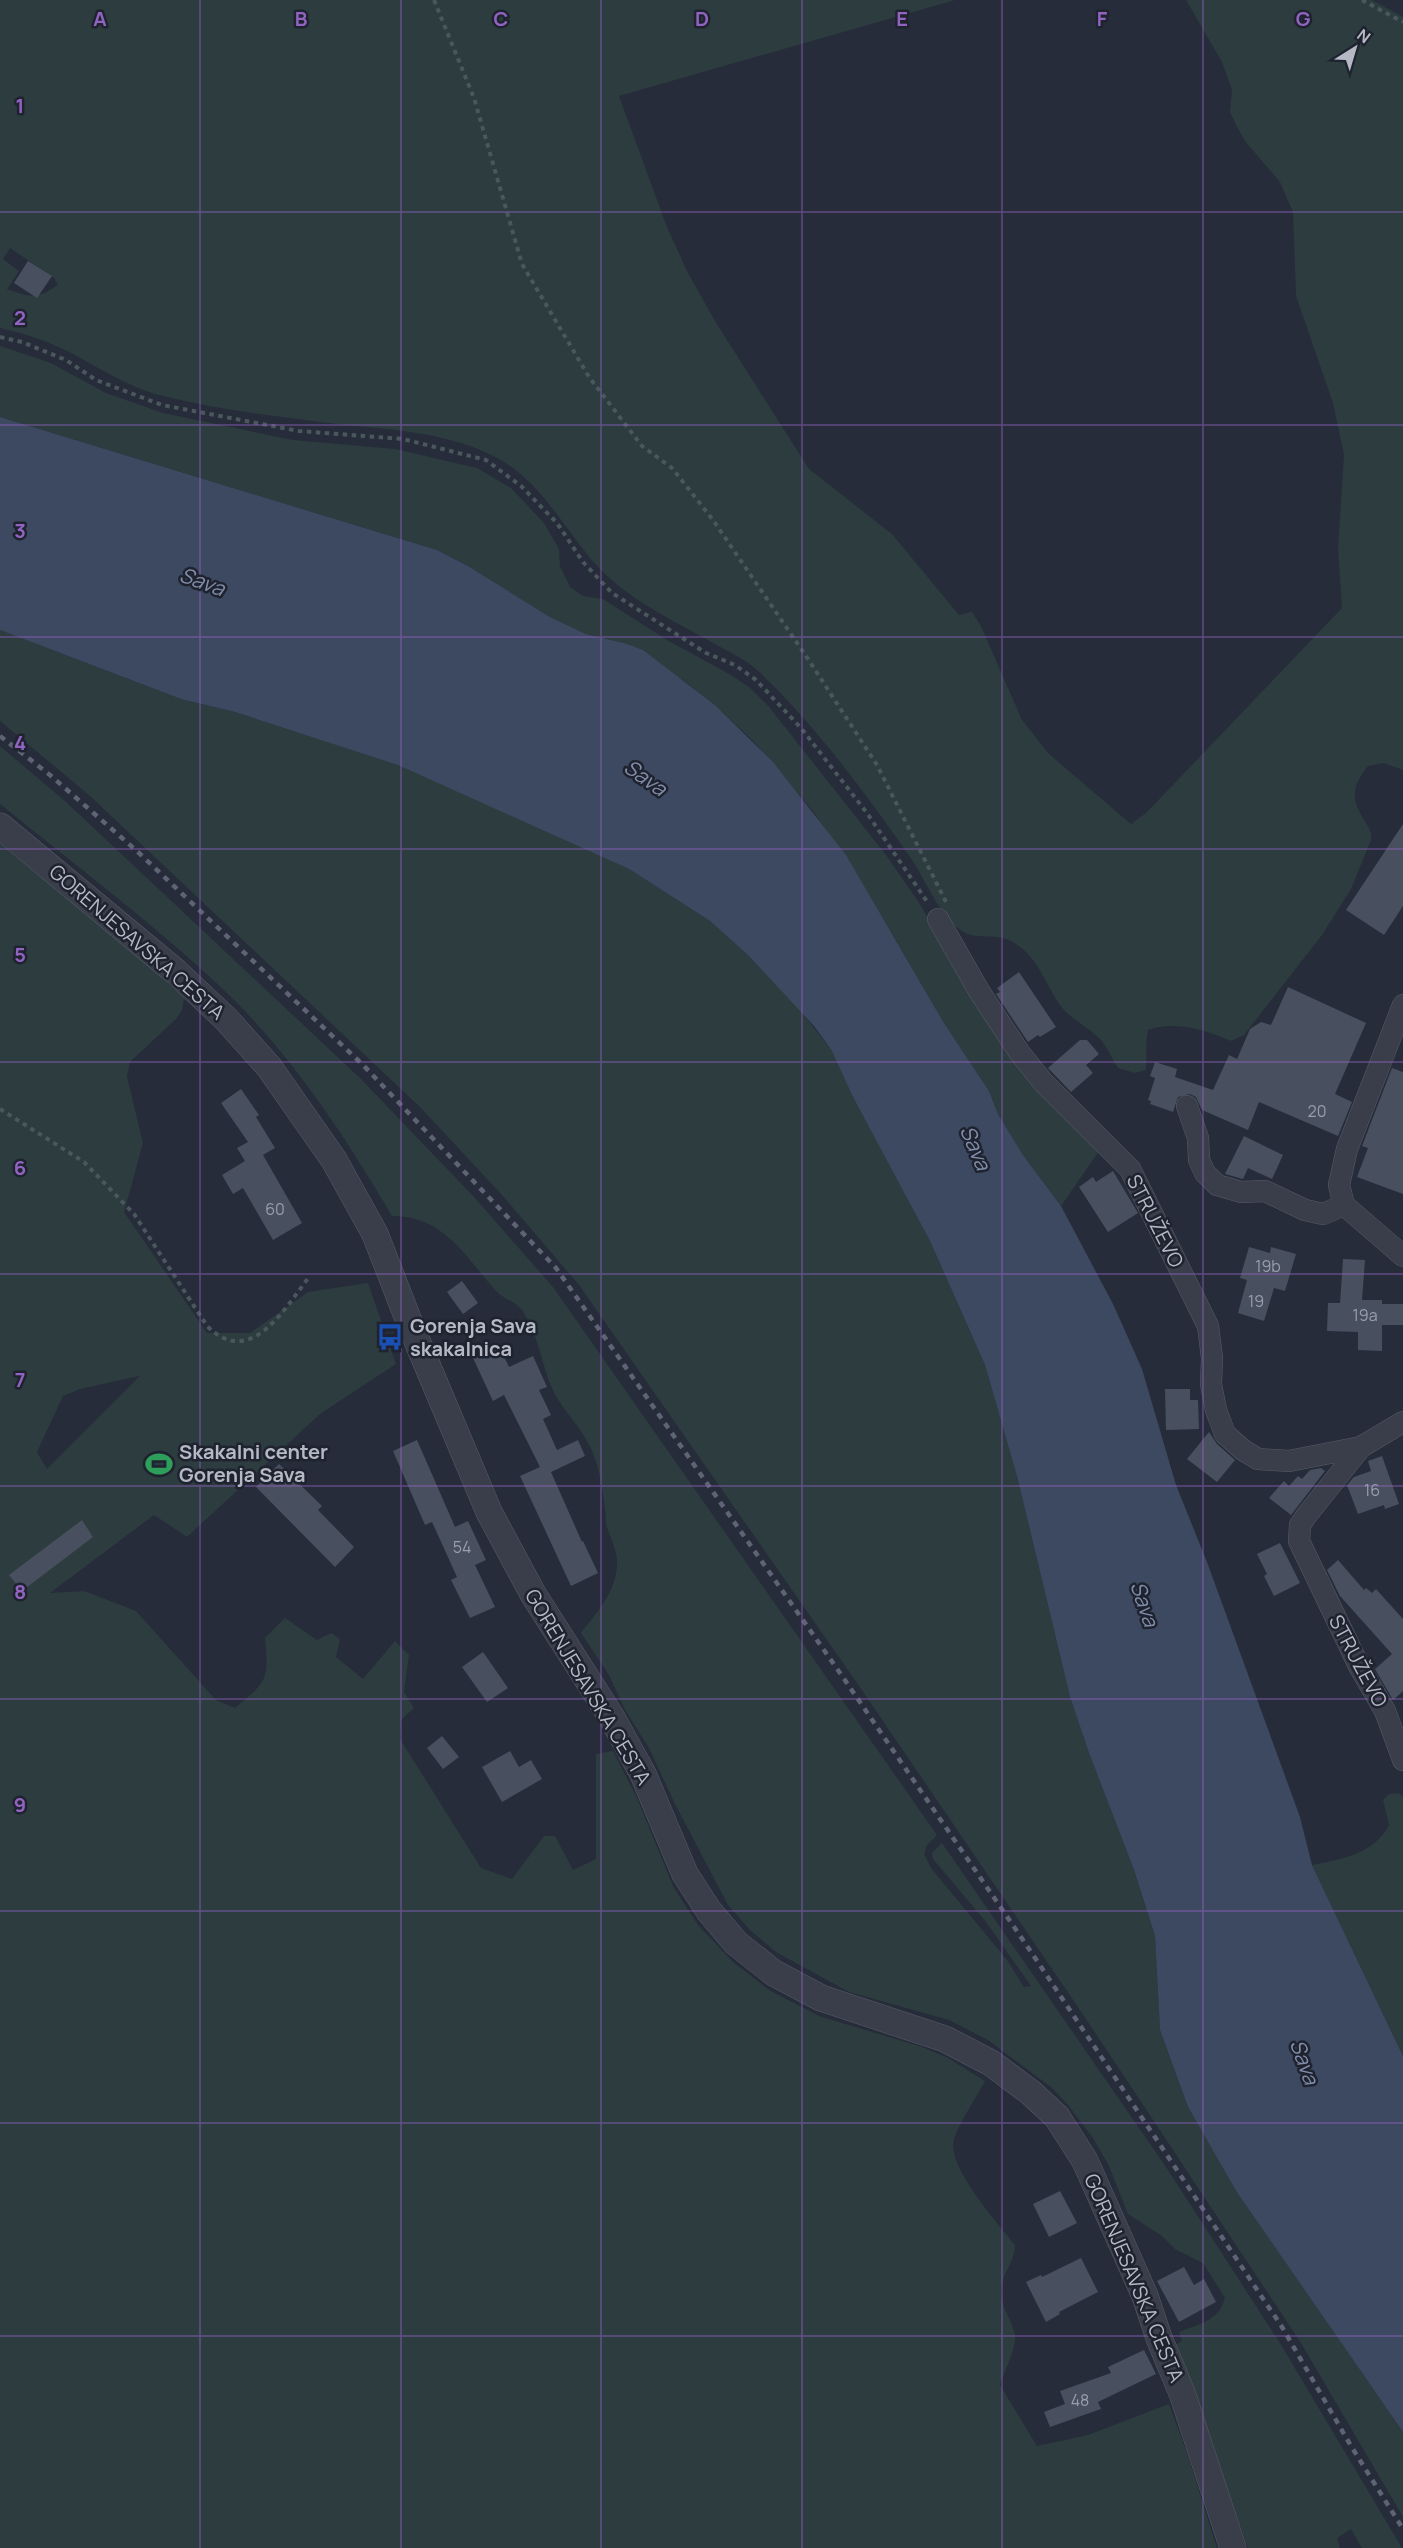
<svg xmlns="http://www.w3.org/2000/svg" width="1403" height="2548" font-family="Manrope,sans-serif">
<rect width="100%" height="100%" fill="#262c3a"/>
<g fill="#2c3c3f" fill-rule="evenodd">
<path d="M0 0H955L619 96 667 227 687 271 715 321 809 469 892 534 959 615 972 612 981 626 1022 720 1049 754 1131 824 1146 813 1342 608 1338 549 1344 455 1333 403 1296 296 1293 212 1280 182 1245 141 1236 125 1230 112 1232 90 1222 62 1186 0H1372L1403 17V770L1384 763 1368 766C1353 785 1350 797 1363 818 1368 827 1372 830 1371 840L1351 889 1322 935 1244 1035 1231 1041C1208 1030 1173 1020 1148 1030 1145 1043 1147 1056 1146 1070L1135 1073 1118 1068C1112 1059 1107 1046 1099 1038 1089 1028 1076 1022 1066 1012 1047 992 1042 961 1016 944 991 927 973 950 947 917 932 899 923 876 910 857 866 794 813 722 757 670 745 659 729 652 715 644 678 623 639 605 607 576 568 539 546 484 497 458 450 433 397 430 345 425 284 417 223 411 163 396 121 386 87 358 47 342 32 336 16 332 0 328ZM10 248 54 278 58 285C37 299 31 298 7 289L19 271 3 259Z"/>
<polygon points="0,346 51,363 106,393 163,413 293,440 395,449 477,468 511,488 544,523 559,549 560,566 570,587 583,596 603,599 667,640 731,675 749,687 770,708 886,855 920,904 949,955 1099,1151 1061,1206 1023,1155 998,1114 989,1091 944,1023 886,923 813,811 753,741 715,705 683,680 624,643 586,634 550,617 468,566 437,550 0,417"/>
<polygon points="0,630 181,699 235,712 398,764 629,869 710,921 749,956 793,1001 832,1051 930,1241 985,1365 1018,1480 1070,1697 1089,1753 1134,1870 1155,1936 1160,2030 1188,2107 1236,2191 1403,2432 1403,2517 1301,2343 1084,2016 857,1683 579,1285 502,1195 421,1108 89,795 0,721"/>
<path d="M0 746 65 801 361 1079 475 1198 553 1287 937 1835 927 1845 924 1854 931 1868 1007 1960 1024 1987 1031 1986 986 1922 933 1859 932 1853 942 1843 1166 2167 1280 2343 1402 2548H1362L1351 2529 1337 2538 1340 2548H1248L1175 2345 1182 2341 1179 2332C1199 2324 1219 2321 1225 2298L1203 2263 1175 2249 1162 2236 1128 2214 1109 2166 1093 2138 1068 2105 1052 2088 988 2040 949 2020 849 1992 776 1952 750 1930 728 1905 675 1804 650 1750 624 1708 609 1675 581 1633C597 1612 615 1593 617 1566 618 1552 611 1540 607 1527 605 1522 606 1515 605 1509 602 1488 599 1462 588 1443 578 1423 560 1408 551 1386 541 1361 538 1334 522 1310 515 1301 505 1300 497 1292 465 1257 445 1216 392 1216 345 1136 291 1054 224 990 154 924 75 865 0 804Z"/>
<path d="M0 844 116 937 184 998 182 1010 176 1019 130 1062 127 1077 143 1143 124 1212 207 1333H250L308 1292 368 1283 396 1364 320 1414 187 1537 154 1515 50 1593 84 1591 136 1611 216 1700 235 1708C267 1681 269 1681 265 1638L285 1618 317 1640 331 1633 340 1639 336 1657 363 1679 395 1641 409 1655 404 1692 414 1708 401 1720 400 1739 481 1868 512 1879 544 1836H555L573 1870 596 1859V1754L613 1751 637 1798 674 1888 698 1925 733 1962 769 1990 819 2016 922 2047 948 2058 985 2081C976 2098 960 2121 954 2139 946 2166 998 2223 1015 2245 1015 2262 1002 2273 1001 2290 1000 2307 1012 2319 1015 2335 1017 2347 1004 2372 1000 2385L1037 2446 1088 2435 1169 2404 1187 2453 1217 2548H0ZM140 1376 47 1469 37 1452 63 1396 80 1389Z"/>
<path d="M1399 1793 1403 1797V2056L1312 1865C1341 1860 1375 1853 1389 1825L1383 1800 1389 1794Z"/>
</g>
<polygon fill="#3d4861" points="0,417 437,550 468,566 550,617 586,634 624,643 643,650 715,705 773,762 846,855 944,1023 989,1091 998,1114 1023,1155 1061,1206 1113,1304 1142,1369 1176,1485 1207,1562 1300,1817 1312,1865 1403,2056 1403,2432 1236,2191 1188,2107 1160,2030 1155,1936 1134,1870 1089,1753 1070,1697 1018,1480 985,1365 930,1241 852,1095 832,1051 814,1026 749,956 710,921 629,869 398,765 235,712 181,699 0,630"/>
<g fill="#484f5e">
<polygon points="28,261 52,276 37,298 14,283"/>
<polygon points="1403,824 1403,906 1384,935 1346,910"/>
<polygon points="1019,972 1056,1027 1040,1037 1038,1035 1028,1042 996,994 1000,992 997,988"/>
<polygon points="1288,987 1366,1023 1335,1094 1352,1102 1338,1136 1259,1102 1248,1130 1202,1110 1196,1097 1190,1094 1178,1097 1173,1112 1150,1104 1151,1101 1148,1100 1155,1078 1150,1076 1155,1062 1177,1069 1175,1077 1213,1090 1229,1055 1237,1059 1250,1029 1261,1022 1271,1025"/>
<polygon points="1080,1040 1087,1040 1099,1054 1086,1065 1093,1073 1071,1092 1048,1068"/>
<polygon points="1392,1068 1403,1072 1403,1194 1357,1177 1368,1148 1362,1146"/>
<polygon points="241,1089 259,1115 256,1117 275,1148 263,1155 302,1223 273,1240 243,1188 233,1194 222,1175 245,1161 237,1148 248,1142 221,1103"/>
<polygon points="1244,1136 1283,1155 1272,1179 1248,1168 1243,1179 1225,1174"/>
<polygon points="1113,1171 1138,1213 1108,1232 1079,1187 1093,1177 1096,1182"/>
<polygon points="1249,1247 1270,1253 1271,1247 1296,1254 1285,1291 1274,1288 1264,1321 1238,1313 1247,1280 1240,1278"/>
<polygon points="1343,1259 1365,1260 1362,1300 1382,1300 1382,1304 1403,1304 1403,1325 1382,1325 1382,1351 1358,1350 1358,1332 1327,1331 1328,1303 1340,1303"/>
<polygon points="462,1281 478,1303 463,1314 447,1292"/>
<polygon points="499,1346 509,1367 533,1356 547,1387 539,1390 551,1415 543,1419 557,1450 578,1440 585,1456 551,1472 582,1542 583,1541 598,1573 571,1586 520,1476 540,1467 504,1395 493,1401 473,1358"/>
<polygon points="1165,1389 1190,1389 1190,1400 1198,1400 1199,1429 1166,1430"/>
<polygon points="1209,1432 1217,1444 1235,1460 1217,1482 1187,1459"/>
<polygon points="417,1440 455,1527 468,1521 486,1560 475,1565 495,1607 470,1618 451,1580 457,1577 432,1522 425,1525 393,1451"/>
<polygon points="1382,1456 1399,1504 1385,1509 1384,1505 1358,1514 1347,1485 1354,1477 1371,1471 1368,1461"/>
<polygon points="279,1464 322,1506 318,1510 354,1547 335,1567 256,1487"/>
<polygon points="1321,1468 1325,1471 1291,1515 1269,1498 1284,1481 1289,1486 1298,1476 1302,1479 1310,1470"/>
<polygon points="82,1520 93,1537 22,1591 9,1575"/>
<polygon points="1280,1543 1300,1583 1274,1596 1264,1576 1267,1574 1257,1554"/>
<polygon points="1338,1560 1364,1590 1366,1588 1372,1593 1376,1589 1403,1619 1403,1691 1393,1700 1375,1669 1392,1654 1340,1596 1327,1570"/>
<polygon points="483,1652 508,1688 487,1702 462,1667"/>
<polygon points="442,1736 459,1757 443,1769 427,1748"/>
<polygon points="510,1751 519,1767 531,1760 542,1779 502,1802 482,1767"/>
<polygon points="1060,2191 1077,2223 1049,2237 1033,2204"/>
<polygon points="1081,2258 1098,2292 1059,2312 1060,2314 1046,2322 1026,2282 1041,2275 1042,2277"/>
<polygon points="1184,2267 1194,2285 1204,2279 1216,2302 1179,2322 1157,2281"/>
<polygon points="1144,2350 1156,2374 1098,2402 1101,2409 1050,2427 1044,2412 1065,2404 1060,2391 1111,2373 1108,2367"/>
</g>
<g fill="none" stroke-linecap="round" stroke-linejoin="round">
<defs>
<g id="minor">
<polyline points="938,919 979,991 1019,1052 1043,1082 1130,1169 1208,1326 1212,1358 1211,1384 1216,1410 1225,1434 1243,1450 1258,1459 1289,1461 1361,1447 1403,1422"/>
<polyline points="1187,1106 1198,1138 1199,1160 1205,1173 1217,1185 1241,1192 1265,1191 1305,1210 1323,1214 1344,1205 1403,1256"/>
<polyline points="1344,1205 1339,1185 1347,1149 1403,1005"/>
<polyline points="1361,1447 1306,1516 1300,1525 1299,1541 1359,1666 1385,1711 1403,1760"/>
</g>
<polyline id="tertiary" points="0,826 176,972 226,1019 269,1067 334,1160 375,1234 412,1329 489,1512 533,1594 612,1718 643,1774 685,1874 709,1911 736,1943 774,1973 821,1998 945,2039 991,2063 1030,2092 1057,2117 1085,2161 1145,2296 1159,2338 1182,2393 1233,2548"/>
</defs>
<use href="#minor" stroke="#585c68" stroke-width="22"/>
<use href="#tertiary" stroke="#585c68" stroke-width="27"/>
<g stroke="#4a575c" stroke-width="4" stroke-dasharray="4.5 4.5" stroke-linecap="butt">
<polyline points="434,0 474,98 522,264 589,377 642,446 672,468 713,520 808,659 877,765 946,902"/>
<polyline points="1362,0 1403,22"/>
<polyline points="0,337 22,342 66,360 96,380 162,405 299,431 403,439 486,460 521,486 557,523 583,562 612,593 706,653 735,665 756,680 801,728 867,813 928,903"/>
<path d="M0 1109 84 1162 134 1214 207 1326C250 1369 284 1310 309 1277"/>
</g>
<use href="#minor" stroke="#393e4a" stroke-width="21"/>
<use href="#tertiary" stroke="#393e4a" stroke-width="26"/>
<polyline stroke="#5e6473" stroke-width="4.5" stroke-dasharray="6 6" stroke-linecap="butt" points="0,736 50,775 138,852 363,1065 556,1268 840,1673 1023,1940 1282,2327 1351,2446 1403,2529"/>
</g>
<path fill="none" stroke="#9264c2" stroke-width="1.5" stroke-opacity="0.55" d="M200 0V2548M401 0V2548M601 0V2548M802 0V2548M1002 0V2548M1203 0V2548M0 212H1403M0 425H1403M0 637H1403M0 849H1403M0 1062H1403M0 1274H1403M0 1486H1403M0 1699H1403M0 1911H1403M0 2123H1403M0 2336H1403"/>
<defs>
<symbol id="bus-bare" viewBox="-9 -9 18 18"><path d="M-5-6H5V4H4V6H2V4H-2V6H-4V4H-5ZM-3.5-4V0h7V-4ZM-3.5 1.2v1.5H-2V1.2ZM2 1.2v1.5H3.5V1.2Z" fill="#1a4fb4" stroke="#1f232f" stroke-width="2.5" paint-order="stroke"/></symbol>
<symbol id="stadium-bare" viewBox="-9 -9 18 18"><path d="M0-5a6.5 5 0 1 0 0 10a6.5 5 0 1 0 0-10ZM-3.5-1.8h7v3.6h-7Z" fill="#2e9e5b" stroke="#1f232f" stroke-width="2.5" paint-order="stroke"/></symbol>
</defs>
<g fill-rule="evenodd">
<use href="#bus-bare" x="371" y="1318" width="38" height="38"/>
<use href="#stadium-bare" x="140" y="1445" width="38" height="38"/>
</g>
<g text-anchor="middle" stroke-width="5" stroke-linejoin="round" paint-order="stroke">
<g font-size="16" fill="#9a9eac">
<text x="1317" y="1117">20</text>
<text x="275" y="1215">60</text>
<text x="1268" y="1272">19b</text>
<text x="1256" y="1307">19</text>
<text x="1365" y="1321">19a</text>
<text x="1372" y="1496">16</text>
<text x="462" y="1553">54</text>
<text x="1080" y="2406">48</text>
</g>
<g font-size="20" fill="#b5b9c6" stroke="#1f232f">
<text transform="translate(137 942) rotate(41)" y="7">GORENJESAVSKA CESTA</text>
<text transform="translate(1155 1221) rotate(63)" y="7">STRUŽEVO</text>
<text transform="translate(1358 1661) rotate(62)" y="7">STRUŽEVO</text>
<text transform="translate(588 1687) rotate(59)" y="7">GORENJESAVSKA CESTA</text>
<text transform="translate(1134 2278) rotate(67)" y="7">GORENJESAVSKA CESTA</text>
</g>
<g font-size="20" font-weight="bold" fill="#b5b9c6" stroke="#1f232f" text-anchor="start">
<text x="410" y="1333">Gorenja Sava<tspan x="410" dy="23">skakalnica</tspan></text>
<text x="179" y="1459">Skakalni center<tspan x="179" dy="23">Gorenja Sava</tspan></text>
</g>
<g font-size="21" font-style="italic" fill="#808daa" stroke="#1f232f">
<text transform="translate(202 582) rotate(20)" y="7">Sava</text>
<text transform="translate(645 778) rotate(35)" y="7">Sava</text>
<text transform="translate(975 1148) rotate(67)" y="7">Sava</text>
<text transform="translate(1144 1604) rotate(71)" y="7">Sava</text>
<text transform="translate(1304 2062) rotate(70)" y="7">Sava</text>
</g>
</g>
<g font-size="20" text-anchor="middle" font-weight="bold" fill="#9264c2" stroke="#1f232f" stroke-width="5" stroke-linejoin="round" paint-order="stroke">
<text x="100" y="26">A</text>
<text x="301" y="26">B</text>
<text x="501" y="26">C</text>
<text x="702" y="26">D</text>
<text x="902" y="26">E</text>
<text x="1102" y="26">F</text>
<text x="1303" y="26">G</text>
<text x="20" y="113">1</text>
<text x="20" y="325">2</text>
<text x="20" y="538">3</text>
<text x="20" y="750">4</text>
<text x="20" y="962">5</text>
<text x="20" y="1175">6</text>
<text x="20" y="1387">7</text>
<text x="20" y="1599">8</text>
<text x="20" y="1812">9</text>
</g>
<g transform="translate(1355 48) rotate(37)" stroke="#1f232f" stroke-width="4.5" paint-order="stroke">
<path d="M0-4.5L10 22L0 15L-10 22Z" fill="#b5b9c6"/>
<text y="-9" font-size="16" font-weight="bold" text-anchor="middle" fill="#b5b9c6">N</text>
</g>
</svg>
